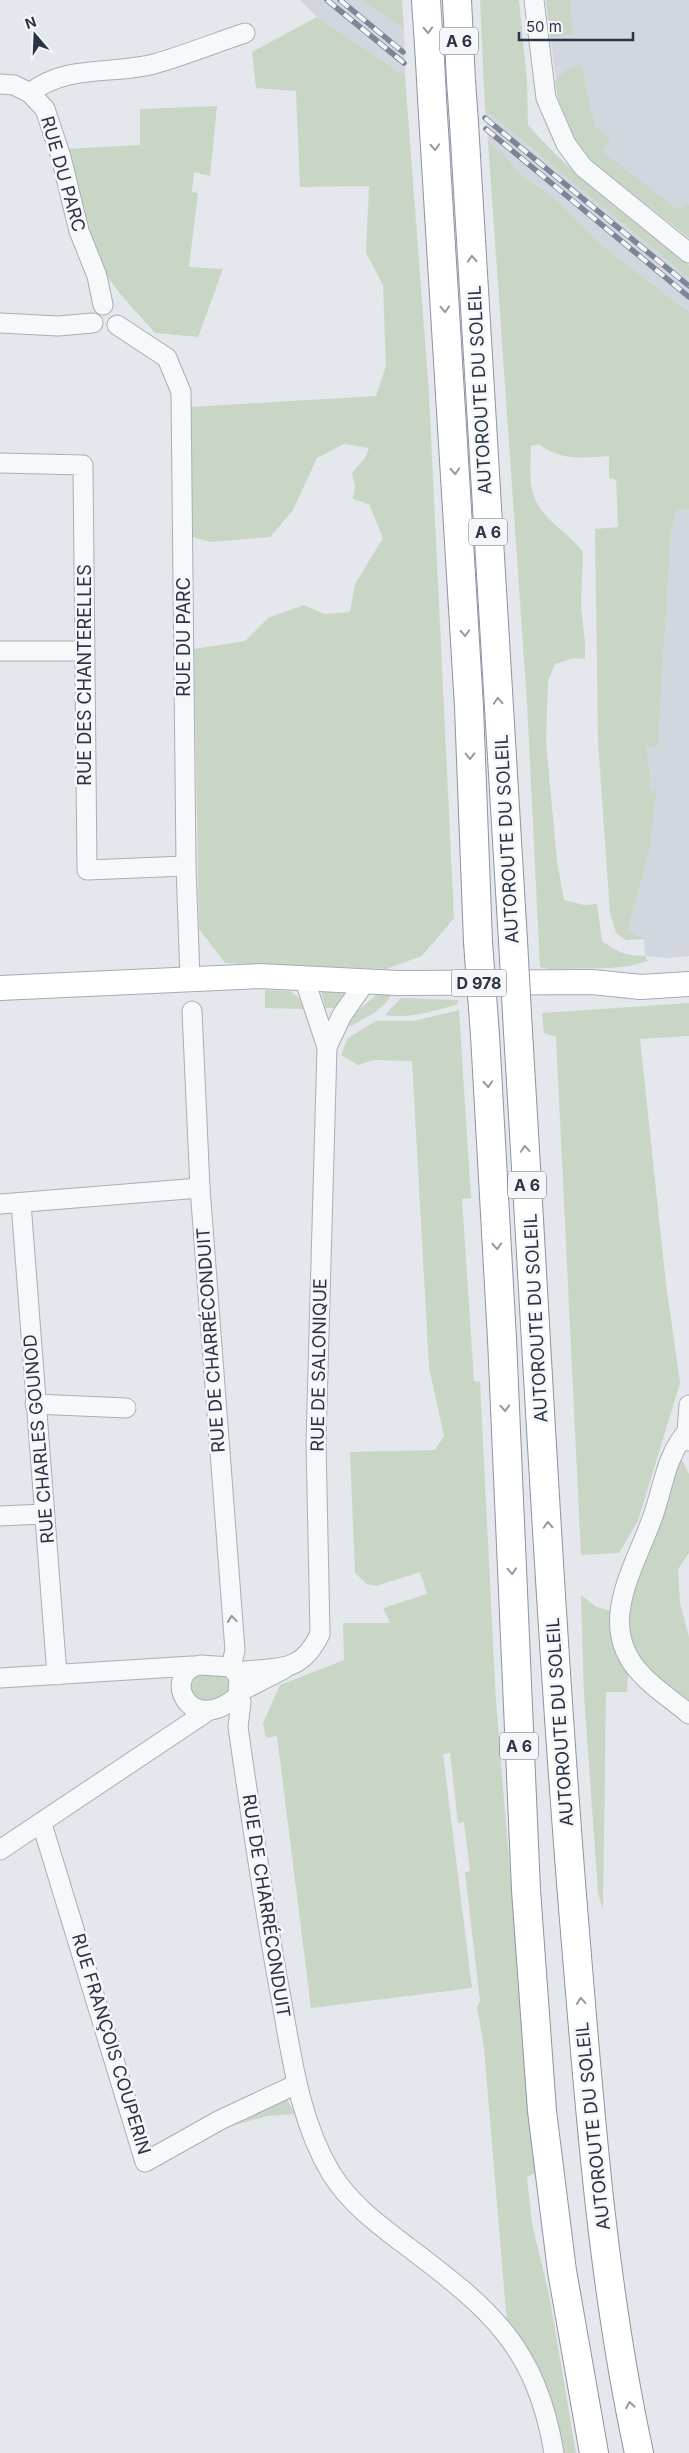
<svg xmlns="http://www.w3.org/2000/svg" width="689" height="2453" font-family="Inter,sans-serif">
<rect width="100%" height="100%" fill="#e4e7ec"/>
<g fill="#d2d6de">
<polygon points="300,0 361,0 404,29 405,76 317,17"/>
<polygon points="546,0 689,0 689,238 593,162 558,98"/>
<polygon points="485,110 689,278 689,312 604,247 558,201 518,173 506,156 488,141"/>
<polygon points="689,509 689,956 666,958 645,956 644,939 628,932 649,853 651,789 647,746 658,745 671,534 676,511"/>
</g>
<g fill="#c9d6c5">
<polygon points="361,0 402,0 404,29"/>
<path d="M480 0H519L527 81 528 125C575 178 634 222 689 265V278L485 110Z"/>
<polygon points="546,0 570,0 573,34 550,38"/>
<polygon points="317,17 405,76 429,394 454,918 422,956 386,969 225,963 199,929 194,649 245,641 268,618 304,605 324,614 350,612 355,584 383,538 369,504 353,499 355,486 352,473 365,458 369,448 344,444 317,458 293,510 270,537 210,542 192,537 190,407 376,396 386,366 383,285 366,253 369,186 300,187 296,91 256,88 252,52"/>
<polygon points="577,65 581,65 595,126 611,141 602,151 678,210 687,204 689,206 689,238 593,162 578,146 558,98 555,81 566,70"/>
<path d="M217 106 210 176 194 172 192 192 198 193 189 267 223 269 198 337 155 333C137 312 115 291 102 267 84 230 76 188 66 149L140 145V109Z"/>
<path d="M488 141 506 156 518 173 558 201 604 247 689 312V509L676 511 671 534 658 746 647 747 651 789 656 791 649 853 628 931 644 939 626 940 616 933 610 913 598 741 595 529 618 527 616 480 609 478V456C583 458 560 461 539 444L531 446C531 460 529 476 532 489 537 517 567 531 583 552L581 607 585 642V659L574 658 555 664 548 681 546 742 557 861 564 900 584 905 597 904 602 941C617 952 626 956 645 956L648 961 630 966 609 968 548 969 540 967 527 702Z"/>
<polygon points="321,989 348,991 337,1008 325,1008"/>
<polygon points="265,990 290,991 304,1002 305,1009 265,1008"/>
<polygon points="380,992 392,994 385,1004 374,1013 351,1026 346,1025 348,1019"/>
<path d="M401 998 458 1000V1004C435 1011 410 1019 385 1015Z"/>
<polygon points="689,1003 689,1036 640,1039 666,1284 680,1383 638,1521 619,1553 581,1555 556,1037 544,1033 542,1013"/>
<polygon points="459,1010 471,1198 462,1199 474,1381 480,1382 496,1702 535,2173 527,2177 532,2224 549,2294 576,2453 562,2453 507,2323 484,2048 477,2007 480,2001 465,1872 470,1871 464,1822 458,1823 450,1753 443,1754 472,1988 311,2008 277,1736 266,1738 263,1723 280,1685 344,1660 343,1623 390,1623 383,1608 427,1594 420,1572 376,1586 367,1584 355,1573 350,1452 435,1450 444,1436 429,1367 412,1061 374,1060 358,1065 341,1055 348,1038 376,1021 414,1021"/>
<path d="M678 1452 689 1474V1553L678 1569 680 1603 689 1637V1707C655 1681 634 1666 624 1622Z"/>
<polygon points="581,1595 596,1607 611,1611 620,1656 628,1673 627,1692 606,1692 603,1910 598,1893 584,1695"/>
<polygon points="227,1671 234,1687 220,1701 198,1702 190,1687 198,1673"/>
<polygon points="287,2099 295,2114 267,2116 224,2128"/>
</g>
<g fill="none" stroke-linecap="round" stroke-linejoin="round">
<defs>
<g id="minor">
<polyline points="534,0 546,98 566,144 583,167 689,253"/>
<polyline points="0,84 14,85 30,93 45,109 61,157 79,231 97,276 103,305"/>
<path d="M30 93C67 64 111 75 154 64 185 55 215 43 245 33"/>
<polyline points="0,323 58,326 93,323"/>
<polyline points="117,325 167,358 181,392 186,866 190,978"/>
<polyline points="0,463 83,465 87,870 186,866"/>
<polyline points="0,651 85,651"/>
<polyline points="192,1011 200,1188 235,1650 231,1667"/>
<polyline points="327,1047 342,1015 366,981"/>
<polyline points="21,1203 57,1675"/>
<polyline points="0,1204 200,1188"/>
<polyline points="35,1404 126,1408"/>
<polyline points="689,1405 687,1432 689,1441"/>
<path d="M687 1432C666 1455 663 1488 653 1516 635 1568 594 1626 642 1675 656 1690 674 1701 689 1714"/>
<polyline points="0,1516 44,1514"/>
<path d="M200 1665 231 1667 239 1677 238 1696C187 1739 161 1672 200 1665Z"/>
<path d="M236 1672C277 1666 300 1676 320 1634L316 1442 327 1047 304 978"/>
<polyline points="0,1678 192,1666"/>
<polyline points="239,1692 284,1669"/>
<path d="M238 1696 241 1702 238 1727C251 1818 264 1908 281 1998 292 2057 299 2120 331 2173 350 2204 379 2225 408 2247 490 2309 536 2346 554 2453"/>
<polyline points="42,1824 145,2162 220,2120 297,2084"/>
<polyline points="0,1850 208,1711"/>
</g>
<polyline id="major" points="0,988 260,976 398,983 592,982 641,987 689,984"/>
<g id="highway">
<polyline points="426,0 430,61"/>
<polyline points="457,0 461,81"/>
<polyline points="432,98 469,707 478,942"/>
<polyline points="464,123 513,941"/>
<path d="M518 1032C536 1328 550 1624 574 1920 589 2098 601 2278 639 2453"/>
<polyline points="485,1035 502,1339 526,1890 542,2111 562,2271 594,2453"/>
</g>
</defs>
<use href="#minor" stroke="#a9aeb7" stroke-width="21"/>
<use href="#major" stroke="#a3abb8" stroke-width="26"/>
<use href="#highway" stroke="#8b94a3" stroke-width="30"/>
<use href="#minor" stroke="#f7f8fa" stroke-width="19"/>
<use href="#major" stroke="#fff" stroke-width="24"/>
<use href="#highway" stroke="#fff" stroke-width="28"/>
<defs>
<g id="rail">
<polyline points="327,0 404,63"/>
<polyline points="340,0 403,52"/>
<polyline points="485,118 689,286"/>
<polyline points="486,129 689,297"/>
</g>
</defs>
<use href="#rail" stroke="#7d8696" stroke-width="5.5"/>
<use href="#rail" stroke="#f4f6f9" stroke-width="4" stroke-dasharray="11" stroke-linecap="butt"/>
<defs>
<g id="highway-bridge">
<polyline points="430,61 432,98"/>
<polyline points="461,81 464,123"/>
<polyline points="513,941 518,1032"/>
<polyline points="478,942 485,1035"/>
</g>
</defs>
<use href="#highway-bridge" stroke="#8b94a3" stroke-width="30" stroke-linecap="butt"/>
<use href="#highway-bridge" stroke="#fff" stroke-width="28"/>
</g>
<defs><path id="oneway-chevron" d="M-2-3.5L2.5 0L-2 3.5" fill="none" stroke-width="1.6" stroke-linecap="round" stroke-linejoin="round" transform="scale(1.25)"/></defs>
<g stroke="#959aa2">
<use href="#oneway-chevron" transform="translate(428 30) rotate(87)"/>
<use href="#oneway-chevron" transform="translate(435 147) rotate(87)"/>
<use href="#oneway-chevron" transform="translate(472 259) rotate(-93)"/>
<use href="#oneway-chevron" transform="translate(445 309) rotate(87)"/>
<use href="#oneway-chevron" transform="translate(455 471) rotate(87)"/>
<use href="#oneway-chevron" transform="translate(465 633) rotate(87)"/>
<use href="#oneway-chevron" transform="translate(498 701) rotate(-93)"/>
<use href="#oneway-chevron" transform="translate(470 756) rotate(89)"/>
<use href="#oneway-chevron" transform="translate(488 1084) rotate(87)"/>
<use href="#oneway-chevron" transform="translate(525 1149) rotate(-94)"/>
<use href="#oneway-chevron" transform="translate(497 1246) rotate(87)"/>
<use href="#oneway-chevron" transform="translate(505 1408) rotate(87)"/>
<use href="#oneway-chevron" transform="translate(548 1525) rotate(-93)"/>
<use href="#oneway-chevron" transform="translate(512 1571) rotate(87)"/>
<use href="#oneway-chevron" transform="translate(581 2001) rotate(-95)"/>
<use href="#oneway-chevron" transform="translate(630 2405) rotate(-100)"/>
</g>
<use stroke="#9196a0" href="#oneway-chevron" transform="translate(232 1619) rotate(-95)"/>
<g text-anchor="middle" stroke-width="5" stroke-linejoin="round" paint-order="stroke">
<g fill="#f4f6f9" stroke="#676e7b" stroke-width="1">
<rect x="440" y="27.5" width="38" height="27" rx="4"/>
<rect x="469" y="518.5" width="38" height="27" rx="4"/>
<rect x="451.5" y="969.5" width="55" height="27" rx="4"/>
<rect x="508" y="1171.5" width="38" height="27" rx="4"/>
<rect x="500" y="1732.5" width="38" height="27" rx="4"/>
</g>
<g font-size="16" font-weight="bold" fill="#2b3445">
<text x="459" y="47">A 6</text>
<text x="488" y="538">A 6</text>
<text x="479" y="989">D 978</text>
<text x="527" y="1191">A 6</text>
<text x="519" y="1752">A 6</text>
</g>
<g font-size="18" fill="#2b3445" stroke="#f4f6f9">
<text transform="translate(63 174) rotate(74)" y="6">RUE DU PARC</text>
<text transform="translate(480 390) rotate(-93)" y="6">AUTOROUTE DU SOLEIL</text>
<text transform="translate(184 637) rotate(-90)" y="6">RUE DU PARC</text>
<text transform="translate(85 675) rotate(-90)" y="6">RUE DES CHANTERELLES</text>
<text transform="translate(507 839) rotate(-93)" y="6">AUTOROUTE DU SOLEIL</text>
<text transform="translate(536 1318) rotate(-93)" y="6">AUTOROUTE DU SOLEIL</text>
<text transform="translate(211 1340) rotate(-94)" y="6">RUE DE CHARRÉCONDUIT</text>
<text transform="translate(319 1365) rotate(-89)" y="6">RUE DE SALONIQUE</text>
<text transform="translate(39 1439) rotate(-95)" y="6">RUE CHARLES GOUNOD</text>
<text transform="translate(560 1722) rotate(-94)" y="6">AUTOROUTE DU SOLEIL</text>
<text transform="translate(266 1906) rotate(81)" y="6">RUE DE CHARRÉCONDUIT</text>
<text transform="translate(111 2044) rotate(73)" y="6">RUE FRANÇOIS COUPERIN</text>
<text transform="translate(593 2126) rotate(-96)" y="6">AUTOROUTE DU SOLEIL</text>
</g>
</g>
<g transform="translate(35 35) rotate(341)" stroke="#f4f6f9" stroke-width="4" paint-order="stroke">
<path d="M0-4L9 19L0 12L-9 19Z" fill="#2b3445"/>
<text y="-8" font-size="14" font-weight="bold" text-anchor="middle" fill="#2b3445">N</text>
</g>
<path d="M519 32v8h114v-8" fill="none" stroke="#2b3445" stroke-width="2.5"/>
<text x="526" y="32" font-size="15" fill="#2b3445" stroke="#f4f6f9" stroke-width="4" paint-order="stroke">50 m</text>
</svg>
